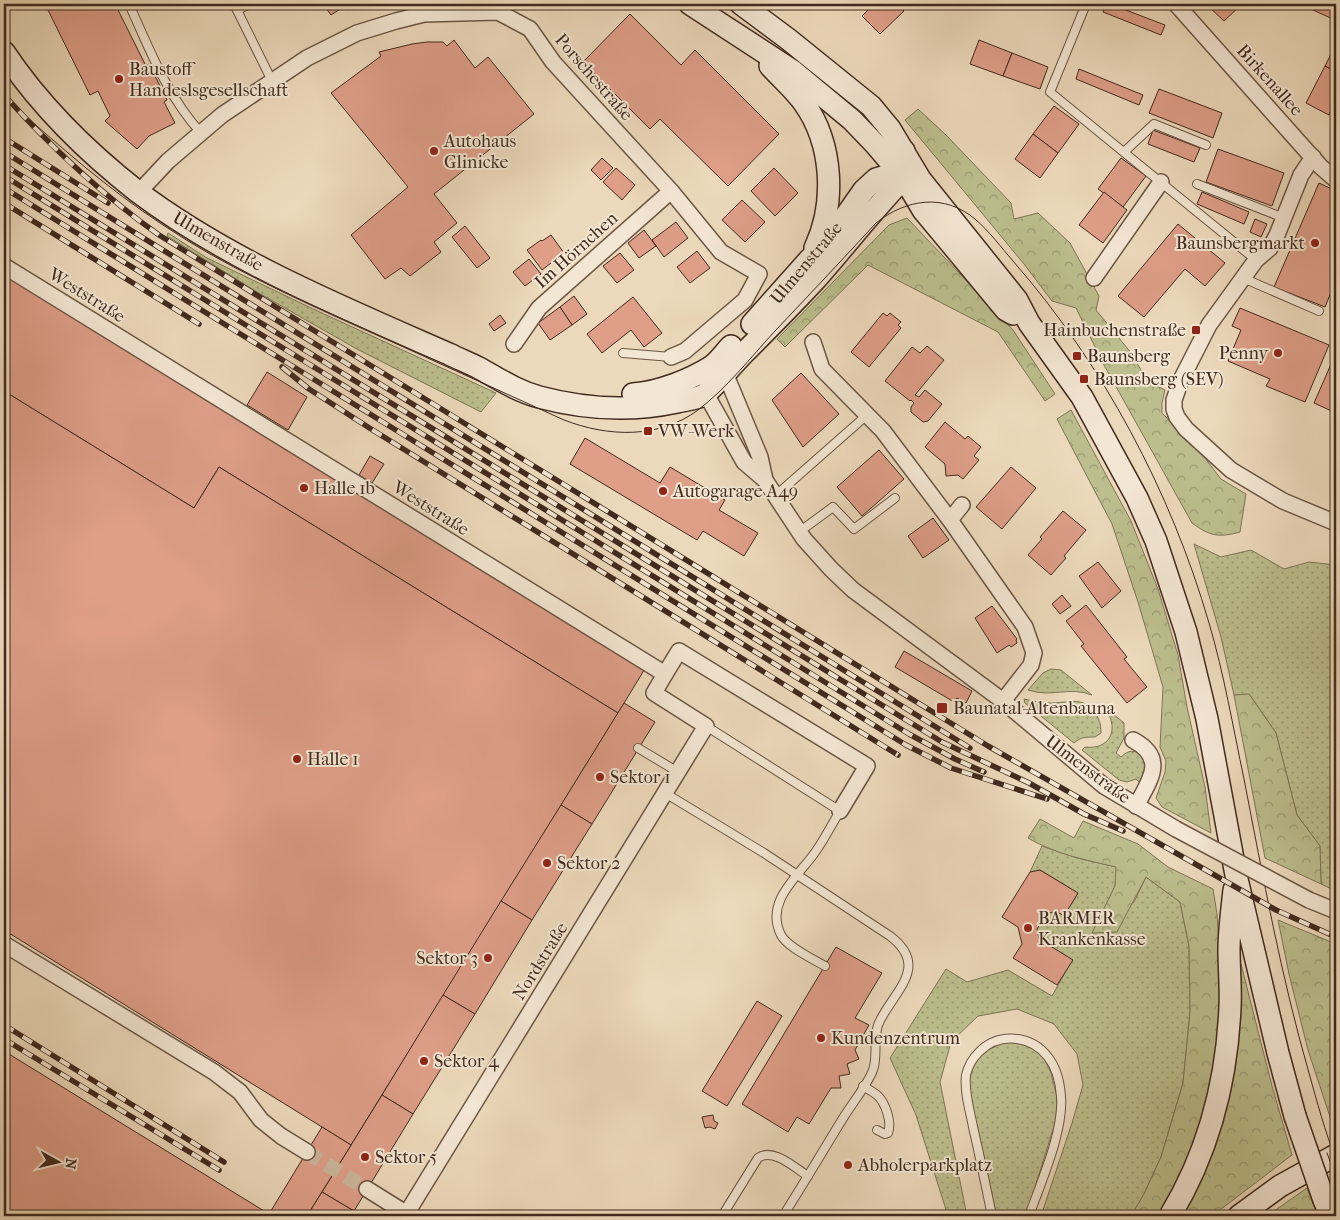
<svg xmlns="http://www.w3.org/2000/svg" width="1340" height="1220" font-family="'IM FELL French Canon',serif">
<defs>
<pattern id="grass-dots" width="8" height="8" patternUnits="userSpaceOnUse" patternTransform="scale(1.25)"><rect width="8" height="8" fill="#bcbe8d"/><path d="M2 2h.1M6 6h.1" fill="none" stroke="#9a9b73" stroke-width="1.8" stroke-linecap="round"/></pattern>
<pattern id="forest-crowns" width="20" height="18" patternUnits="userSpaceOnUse" patternTransform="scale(1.25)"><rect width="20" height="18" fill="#bcbe8d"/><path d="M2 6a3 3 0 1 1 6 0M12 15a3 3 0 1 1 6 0" fill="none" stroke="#9a9b73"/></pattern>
</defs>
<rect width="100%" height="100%" fill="#ecd9bb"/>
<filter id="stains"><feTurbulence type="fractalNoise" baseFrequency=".004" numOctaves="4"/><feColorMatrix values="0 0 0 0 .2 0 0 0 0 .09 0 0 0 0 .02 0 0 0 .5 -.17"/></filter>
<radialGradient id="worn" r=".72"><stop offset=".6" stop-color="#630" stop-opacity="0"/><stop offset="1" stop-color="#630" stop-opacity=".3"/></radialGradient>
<g fill="url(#grass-dots)" stroke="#7e7456">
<polygon points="168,233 207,258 311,308 496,393 481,412 355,348 257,292 167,236"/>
<polygon points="1194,544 1221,557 1251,550 1284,569 1309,562 1336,565 1336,891 1321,884 1320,846 1297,815 1276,733 1250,695 1234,695 1221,637"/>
<path d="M1051 669 1061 670 1092 695C1068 686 1053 698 1028 690L1043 673Z"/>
<path d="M1024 699C1033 701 1041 703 1051 703 1067 703 1082 696 1094 711 1099 718 1101 724 1101 733L1095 737C1086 737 1081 737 1074 743L1025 703Z"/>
<path d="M1107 709 1124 723V738L1116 753 1121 757C1128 750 1135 749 1143 756 1146 765 1146 775 1139 782L1136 779 1127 782 1119 780 1082 750 1085 747C1109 750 1119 731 1107 711Z"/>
<polygon points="1042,846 1077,858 1117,867 1115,886 1093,933 1134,902 1146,877 1180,902 1189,946 1190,1012 1183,1083 1161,1157 1144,1194 1131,1216 1041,1216 1072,1123 1083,1085 1077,1054 1054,1024 1017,1009 978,1016 951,1042 940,1082 967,1216 948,1216 916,1115 890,1058 946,969 967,982 1008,970 1052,996 1072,960 1039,939 1037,929 1046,914 1056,911 1064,916 1078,893 1040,870 1030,872"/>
<path d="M1005 1041 1024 1043 1042 1054 1051 1073 1057 1097 1056 1120 1026 1216H995L968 1087C974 1057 978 1054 1005 1041Z"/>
</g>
<g fill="url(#forest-crowns)" stroke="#7e7456">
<path d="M918 109 946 135 1011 203 1014 219 1038 213 1070 243 1099 296 1096 310 1132 354 1147 381 1165 390 1162 403V413L1201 453 1221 479 1246 494 1240 532C1218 538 1210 536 1192 523L1104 365 1076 308 1052 301 1024 264 905 120Z"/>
<polygon points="907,218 1013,330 1055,394 1045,401 998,332 868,265 785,347 777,339 889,225"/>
<polygon points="1071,410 1131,521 1158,589 1178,655 1187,707 1205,787 1211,833 1162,807 1156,798 1165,772 1166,761 1160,747 1163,687 1138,602 1112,524 1057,419"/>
<polygon points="1249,694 1276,733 1297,815 1320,846 1321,884 1265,858 1234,695"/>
<path d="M1040 819 1074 838 1083 821 1138 844 1168 867 1213 889 1217 914 1221 973 1220 1034 1198 1142 1160 1216H1131L1144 1194 1161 1157 1183 1083 1190 1012 1189 946 1180 902 1146 877 1117 932 1092 933 1115 886 1116 867C1086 860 1055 854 1028 838Z"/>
<polygon points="1278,920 1336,944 1336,1135 1308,1050 1289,974"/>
<polygon points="1241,964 1272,1086 1292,1155 1212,1216 1181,1216 1239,1017"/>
<polygon points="1307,1188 1318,1216 1267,1216"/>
</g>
<g fill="#de9e88" stroke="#412a1e">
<polygon points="45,4 115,4 146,66 149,64 167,100 164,102 175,123 149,136 137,149 105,121 110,116 98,91 90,95"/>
<polygon points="323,4 348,4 331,15"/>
<polygon points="874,4 897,4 904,11 880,34 862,16"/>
<polygon points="1106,4 1110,4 1165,25 1161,35 1103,12"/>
<polygon points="1206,4 1242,4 1224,21"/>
<polygon points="1302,4 1336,4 1335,20 1302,5"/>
<polygon points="630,14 681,65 695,50 779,134 728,186 660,119 650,129 583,62"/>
<polygon points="454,40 475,68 488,57 534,114 434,194 457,223 434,242 441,252 410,276 401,268 385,279 351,235 408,187 331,93 381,56 379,52 412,44 427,42 443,42 447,46"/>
<polygon points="979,40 1012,53 1003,76 970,64"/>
<polygon points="1336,44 1336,72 1325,66"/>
<polygon points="1012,53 1048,67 1040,89 1003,76"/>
<polygon points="1325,66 1336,72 1336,100 1329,115 1306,103"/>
<polygon points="1079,69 1143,95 1139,105 1076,79"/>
<polygon points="1159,89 1222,113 1213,138 1149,113"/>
<polygon points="1054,106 1079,124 1058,153 1033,134"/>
<polygon points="1153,130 1200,148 1194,162 1148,144"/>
<polygon points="1033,134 1058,153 1040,178 1015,159"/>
<polygon points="1218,149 1284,173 1272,206 1206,182"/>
<polygon points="602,158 613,168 601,180 591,170"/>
<polygon points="1121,158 1146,176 1123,207 1098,189"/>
<polygon points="616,168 635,185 622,200 603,182"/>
<polygon points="774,168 798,193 775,216 751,191"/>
<polygon points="1319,183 1336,191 1333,202 1336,206 1336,280 1325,307 1274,287"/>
<polygon points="1104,192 1127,210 1103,243 1079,225"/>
<polygon points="1202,192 1249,212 1244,224 1197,204"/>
<polygon points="742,200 765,222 745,242 722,220"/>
<polygon points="1255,219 1267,224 1261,237 1250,232"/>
<polygon points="676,222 688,238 664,257 652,240"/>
<polygon points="1178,224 1225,263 1205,286 1185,269 1144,317 1118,296"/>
<polygon points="465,226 490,258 477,268 452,237"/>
<polygon points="644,230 656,246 639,258 628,243"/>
<polygon points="551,235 564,253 542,270 527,250 541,240 542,241"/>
<polygon points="697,251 710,268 690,283 677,267"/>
<polygon points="620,253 634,270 617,283 603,266"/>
<polygon points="529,259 541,274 525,286 513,272"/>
<polygon points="4,271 646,667 618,713 219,467 194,508 4,391"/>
<polygon points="574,296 587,314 572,325 560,307"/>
<polygon points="633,297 662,333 644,347 631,330 602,353 587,334"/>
<polygon points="560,307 572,325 550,340 538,323"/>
<polygon points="1240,308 1329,345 1305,402 1266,386 1270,379 1228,361 1241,330 1232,326"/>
<polygon points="883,313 887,316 890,313 901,322 898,325 901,328 869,367 851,352"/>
<polygon points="500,315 506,323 494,331 489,324"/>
<polygon points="927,346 944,360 915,395 919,397 925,390 942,404 928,421 923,422 911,412 911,407 914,403 911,400 910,401 885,381 912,347 920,353"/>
<polygon points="1335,355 1336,356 1336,413 1314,403"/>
<polygon points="267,372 307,397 288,430 247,405"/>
<polygon points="801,373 839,414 803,447 772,400"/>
<polygon points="4,391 194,508 219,467 618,713 351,1145 4,930"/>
<polygon points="945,422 965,439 968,436 981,447 974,456 979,460 963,479 958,475 946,476 945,464 925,447"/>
<polygon points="585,438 660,483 670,467 725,500 719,510 758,533 744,556 703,531 697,540 570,464"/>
<polygon points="879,450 904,479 862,516 837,487"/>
<polygon points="370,456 384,464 372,483 359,475"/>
<polygon points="1011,467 1036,488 1002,529 976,507"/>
<polygon points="1063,511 1086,530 1064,556 1066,558 1051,575 1028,555 1042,539 1040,537"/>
<polygon points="933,518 949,540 923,558 908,536"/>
<polygon points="1098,562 1121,591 1102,608 1079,576"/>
<polygon points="1062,595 1071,606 1060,614 1052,604"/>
<polygon points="1086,605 1127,657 1124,659 1147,687 1127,703 1081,646 1084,644 1066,621"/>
<polygon points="992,606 1017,639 1016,640 1017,643 1011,647 1009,645 997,653 975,618"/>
<polygon points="904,651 972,691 966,703 957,698 954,702 895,667"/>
<polygon points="624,703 655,722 592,824 561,805"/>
<polygon points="561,805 592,824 532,920 501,901"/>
<polygon points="1040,870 1078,893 1064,916 1056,911 1046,914 1037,929 1039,939 1073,960 1057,985 1013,958 1022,944 1018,927 1002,917 1030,872"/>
<polygon points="501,901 532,920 475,1014 443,995"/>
<polygon points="836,947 882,973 855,1018 869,1025 855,1050 859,1059 847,1064 850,1074 839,1076 841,1088 831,1088 809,1124 797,1117 788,1132 742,1104"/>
<polygon points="443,995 475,1014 413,1114 382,1095"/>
<polygon points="757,1001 782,1016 727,1106 702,1091"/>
<polygon points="4,1051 269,1214 273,1216 4,1216"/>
<polygon points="382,1095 413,1114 354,1211 322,1192"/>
<polygon points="713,1115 714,1121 718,1123 715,1129 710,1127 705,1128 702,1117"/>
<polygon points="322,1127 351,1145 307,1216 273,1216 269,1214"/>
<polygon points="322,1192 354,1211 350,1216 307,1216"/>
</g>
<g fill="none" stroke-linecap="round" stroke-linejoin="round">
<polyline stroke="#cab69c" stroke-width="15" stroke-dasharray="15 8" stroke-linecap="butt" points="307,1152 367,1189"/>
<defs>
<g id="lane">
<path d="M129 4C149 48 167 96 201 133"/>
<polyline points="234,4 272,81"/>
<polyline points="1086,4 1050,92 1256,260"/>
<polyline points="237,10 250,4"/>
<polyline points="1124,152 1154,124 1206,145"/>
<polyline points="1197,184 1284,218"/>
<polyline points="1243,278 1319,311"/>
<polyline points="623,353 671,357"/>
<polyline points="775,496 867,415"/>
<polyline points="799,532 833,507 854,529 895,498"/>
<path d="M706 726 840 811C832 824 825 838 816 851 799 876 764 901 781 935 787 947 813 959 825 966"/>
<polyline points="638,748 678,772"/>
<path d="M665 793 764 853 890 936C932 968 891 993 878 1025 873 1040 878 1056 873 1070 869 1082 852 1104 845 1115 824 1149 804 1183 783 1216"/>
<path d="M863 1086C868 1089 873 1092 877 1095 886 1103 892 1123 888 1133L885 1134 877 1130"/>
<path d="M722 1216 758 1158C773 1147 795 1168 808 1176"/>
<path d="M992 1216C986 1187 980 1157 973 1127 970 1111 964 1092 966 1075 968 1066 972 1059 979 1052 999 1032 1031 1035 1048 1057 1056 1067 1060 1083 1061 1096 1064 1131 1041 1182 1029 1216"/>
</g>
<g id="street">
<polyline points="1176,4 1321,167 1336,180"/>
<polyline points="1313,157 1301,175 1277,235 1270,248 1256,260 1209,325 1181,380 1174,400 1174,409 1177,417 1186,429 1231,470 1283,501 1336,523"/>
<polyline points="139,192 168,161 222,115 307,58 357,33 396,21 424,14 498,12 530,29 553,62 671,191 721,252 759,274 745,300 685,351 671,357"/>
<polyline points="4,266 665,674 654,693 706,726 405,1216"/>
<polyline points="1094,278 1161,182"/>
<polyline points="813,342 822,369 883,431 950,520 1025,627 1034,653 1031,665 1003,701"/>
<polyline points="514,344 539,308 671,191"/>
<polyline points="719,370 725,373 760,457 765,480"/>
<polyline points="708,384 706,394 744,462 765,480 804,539 831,569 853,590 1003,701 1104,786 1176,829"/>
<polyline points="950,520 962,505"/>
<polyline points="665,674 679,651 867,766 840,811"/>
<path d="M1133 740C1167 758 1150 780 1136 806"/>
<polyline points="1309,900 1336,911"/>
<polyline points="4,944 214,1072 240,1092 261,1120 281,1136 307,1152"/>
<polyline points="367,1189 407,1214"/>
</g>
<g id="secondary">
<polyline points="690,4 793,71 852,120 875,144 904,178 923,210 1006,310 1013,314"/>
<polyline points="741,4 788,39 871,106 890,129 920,179 1017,300 1029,323 1082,397 1137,498 1156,541 1186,632 1207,719 1236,875 1278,1053 1295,1116"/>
<path d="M4 52C40 106 87 152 138 192 230 261 344 308 449 354 459 359 469 363 479 368 499 379 517 391 539 397 584 409 631 412 677 402 686 400 696 399 704 395 711 391 734 363 742 355 767 330 792 305 816 279 846 245 873 210 904 178V151"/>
<path d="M770 66C781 78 795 90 804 103 833 144 836 203 815 248"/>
<polyline points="752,324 809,260 826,244 864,190 876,179 889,175 913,178"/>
<path d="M633 394C659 392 690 380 712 366 719 361 725 352 731 346"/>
<polyline points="1324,1200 1331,1216"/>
<path d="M1170 1216C1208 1153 1227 1080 1230 1007 1231 988 1229 969 1229 950 1229 930 1232 910 1234 890"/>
<polyline points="1239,1216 1280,1186 1336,1155"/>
</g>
</defs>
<use href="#lane" stroke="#6c5645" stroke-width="10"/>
<use href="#street" stroke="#6c5645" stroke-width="18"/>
<use href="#secondary" stroke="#412a1e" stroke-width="24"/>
<use href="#lane" stroke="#f3e6d3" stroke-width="8"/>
<use href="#street" stroke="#f3e6d3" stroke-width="15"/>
<use href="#secondary" stroke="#f3e6d3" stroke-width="21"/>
<g stroke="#412a1e" stroke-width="1">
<path d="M10 102C59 146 108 189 163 225 224 266 291 296 358 326 427 358 496 389 564 420 608 437 659 439 698 410 727 388 751 357 775 331 809 295 843 259 876 223 906 199 944 193 975 219 989 231 1001 247 1013 261 1103 364 1171 492 1209 623 1224 674 1233 727 1244 779 1263 877 1281 976 1309 1073 1317 1102 1325 1131 1336 1160"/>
<polyline points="1327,1153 1336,1177"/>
</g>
<defs>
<g id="rail">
<path d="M4 95C51 147 101 194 159 235L988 746 1276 910 1336 937"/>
<polyline points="4,138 108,203"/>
<polyline points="4,152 970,748"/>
<polyline points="4,165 942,742 1029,783 1084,814 1123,831"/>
<polyline points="4,176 909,734 955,759 984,772"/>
<polyline points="4,188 906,745 951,768 1047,799"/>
<polyline points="4,203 199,324"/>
<polyline points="282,367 309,389 371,429 898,755"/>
<polyline points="4,1025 224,1162"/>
<polyline points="4,1039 219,1170"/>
</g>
</defs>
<use href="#rail" stroke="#412a1e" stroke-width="5.5"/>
<use href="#rail" stroke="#f3e6d3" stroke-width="4" stroke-dasharray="11" stroke-linecap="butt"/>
<defs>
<polyline id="street-bridge" points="1176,829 1309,900"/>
<polyline id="secondary-bridge" points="1295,1116 1324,1200"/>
</defs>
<use href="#street-bridge" stroke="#6c5645" stroke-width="18" stroke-linecap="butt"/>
<use href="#secondary-bridge" stroke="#412a1e" stroke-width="24" stroke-linecap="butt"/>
<use href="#street-bridge" stroke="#f3e6d3" stroke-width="15"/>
<use href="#secondary-bridge" stroke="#f3e6d3" stroke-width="21"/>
</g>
<g fill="#8f2418" stroke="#f3e6d3" stroke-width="2">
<circle cx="119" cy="79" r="5"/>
<circle cx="434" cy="151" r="5"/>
<circle cx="1315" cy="243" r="5"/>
<rect x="1191" y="325" width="10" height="10" rx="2.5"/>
<circle cx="1278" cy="353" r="5"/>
<rect x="1072" y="351" width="10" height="10" rx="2.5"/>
<rect x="1079" y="374" width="10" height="10" rx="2.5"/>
<rect x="643" y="426" width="10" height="10" rx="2.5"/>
<circle cx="304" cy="488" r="5"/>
<circle cx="663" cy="491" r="5"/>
<rect x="936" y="702" width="12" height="12" rx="2.5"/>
<circle cx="297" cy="759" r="5"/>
<circle cx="600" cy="777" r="5"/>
<circle cx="547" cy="863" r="5"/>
<circle cx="1028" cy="928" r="5"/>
<circle cx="488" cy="958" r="5"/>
<circle cx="821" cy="1038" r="5"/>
<circle cx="424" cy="1061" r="5"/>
<circle cx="365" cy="1157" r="5"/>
<circle cx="848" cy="1165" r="5"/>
</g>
<g text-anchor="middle" stroke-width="4" stroke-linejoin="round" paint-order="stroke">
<g font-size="18" fill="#412a1e" stroke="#f3e6d3" text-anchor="start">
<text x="129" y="75">Baustoff<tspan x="129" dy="21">Handeslsgesellschaft</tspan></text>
<text x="444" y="147">Autohaus<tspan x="444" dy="21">Glinicke</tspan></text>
<text x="1305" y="249" text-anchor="end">Baunsbergmarkt</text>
<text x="1186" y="336" text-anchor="end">Hainbuchenstraße</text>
<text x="1268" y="359" text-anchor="end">Penny</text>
<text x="1087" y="362">Baunsberg</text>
<text x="1094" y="385">Baunsberg (SEV)</text>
<text x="658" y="437">VW-Werk</text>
<text x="314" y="494">Halle 1b</text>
<text x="673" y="497">Autogarage A49</text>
<text x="953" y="714">Baunatal-Altenbauna</text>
<text x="307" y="765">Halle 1</text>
<text x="610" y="783">Sektor 1</text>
<text x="557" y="869">Sektor 2</text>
<text x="1038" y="924">BARMER<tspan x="1038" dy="21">Krankenkasse</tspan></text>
<text x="478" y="964" text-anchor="end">Sektor 3</text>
<text x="831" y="1044">Kundenzentrum</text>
<text x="434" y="1067">Sektor 4</text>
<text x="375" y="1163">Sektor 5</text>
<text x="858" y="1171">Abholerparkplatz</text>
</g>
<g font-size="18" fill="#412a1e" stroke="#f3e6d3">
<text transform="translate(594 77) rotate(49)" y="6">Porschestraße</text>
<text transform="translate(1270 80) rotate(48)" y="6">Birkenallee</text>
<text transform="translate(218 241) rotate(30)" y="6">Ulmenstraße</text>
<text transform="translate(576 250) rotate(-42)" y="6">Im Hörnchen</text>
<text transform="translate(806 263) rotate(-50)" y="6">Ulmenstraße</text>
<text transform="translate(87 295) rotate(32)" y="6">Weststraße</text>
<text transform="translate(431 508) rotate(32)" y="6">Weststraße</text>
<text transform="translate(1088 769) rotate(37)" y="6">Ulmenstraße</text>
<text transform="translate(540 961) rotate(-58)" y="6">Nordstraße</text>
</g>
</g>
<rect width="1340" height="1220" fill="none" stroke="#ecd9bb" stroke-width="20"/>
<rect x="5" y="5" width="1330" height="1210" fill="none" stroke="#412a1e" stroke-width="2.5"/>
<rect x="10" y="10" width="1320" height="1200" fill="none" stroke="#412a1e"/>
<g transform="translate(58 1162) rotate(98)" stroke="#f3e6d3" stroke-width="4" paint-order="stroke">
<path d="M0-4L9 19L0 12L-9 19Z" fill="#412a1e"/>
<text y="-8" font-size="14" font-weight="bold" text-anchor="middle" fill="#412a1e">N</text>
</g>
<rect width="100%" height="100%" filter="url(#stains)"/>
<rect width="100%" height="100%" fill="url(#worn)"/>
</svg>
